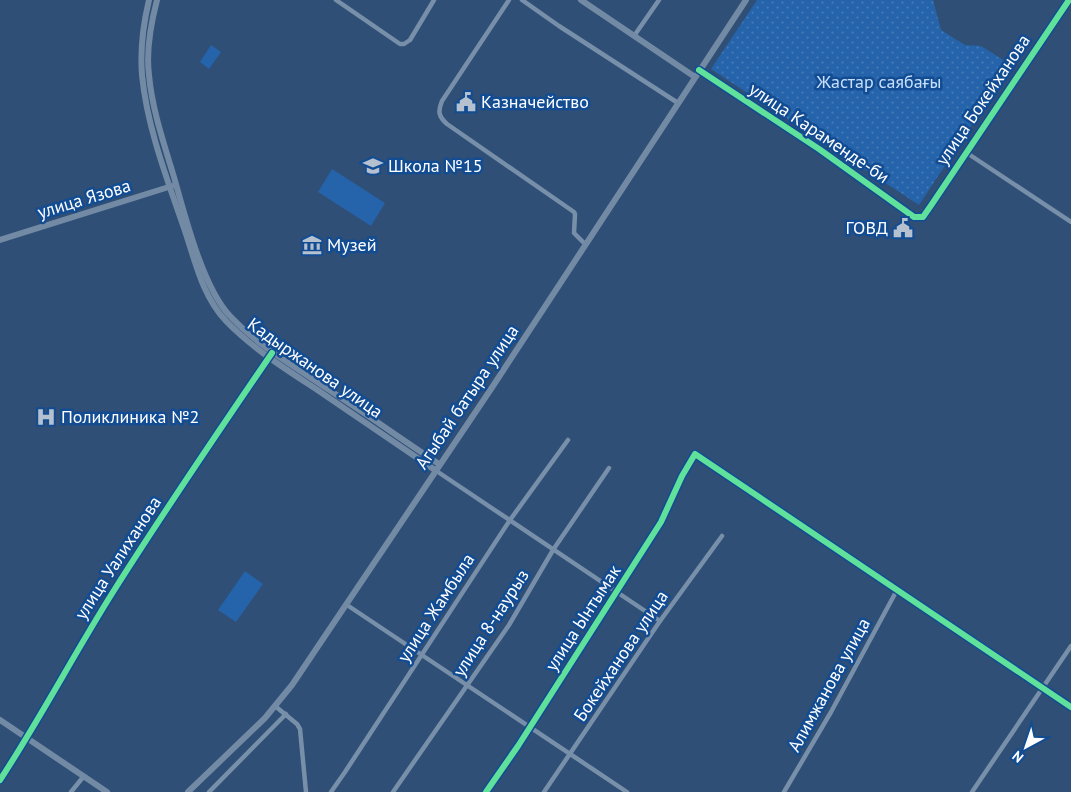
<svg xmlns="http://www.w3.org/2000/svg" width="1071" height="792" font-family="'PT Sans',sans-serif">
<defs>
<pattern id="park-dots" width="8" height="8" patternUnits="userSpaceOnUse" patternTransform="scale(1.25)"><rect width="8" height="8" fill="#2563aa"/><path d="M2 2h.1M6 6h.1" fill="none" stroke="#467ab7" stroke-width="1.8" stroke-linecap="round"/></pattern>
</defs>
<rect width="100%" height="100%" fill="#2f4f76"/>
<polygon fill="url(#park-dots)" points="757,0 933,0 941,30 965,45 981,46 1011,65 919,205 711,69"/>
<g fill="#2563aa">
<polygon points="211,45 221,52 209,69 200,62"/>
<polygon points="332,169 385,203 371,226 318,192"/>
<polygon points="245,571 263,584 236,622 218,610"/>
</g>
<g fill="none" stroke-linecap="round" stroke-linejoin="round">
<g stroke="#788fa9" stroke-width="4.5">
<polyline points="336,0 400,44 404,44 410,40 434,0"/>
<path d="M509 0 442 101C438 111 438 116 447 124L574 212 575 214 574 233 585 244"/>
<polyline points="522,0 559,26 678,103"/>
<polyline points="634,36 659,0"/>
<polyline points="967,153 1071,222"/>
<polyline points="435,470 660,621"/>
<polyline points="347,605 627,792"/>
<polyline points="275,706 297,724 300,729 306,792"/>
<polyline points="71,792 84,776"/>
<polyline points="209,792 286,714"/>
<polyline points="331,792 345,772 510,520 568,440"/>
<polyline points="393,792 509,625 553,550 609,468"/>
<polyline points="486,792 518,746 661,522 682,476 695,454 1071,707"/>
<polyline points="544,792 660,621 722,536"/>
<polyline points="784,792 831,712 897,590"/>
<polyline points="972,792 1071,646"/>
</g>
<g stroke="#738aa5" stroke-width="6">
<path d="M149 0C143 25 140 50 142 75 147 127 167 179 184 228 195 260 202 296 226 321 252 348 284 368 316 389 356 416 396 443 435 470"/>
<path d="M157 0C151 23 146 51 149 75 152 109 164 144 174 177 185 216 203 288 230 316 257 345 291 364 323 386 362 411 400 438 439 464"/>
<polyline points="581,0 695,77"/>
<polyline points="699,70 819,149 914,217 923,217 932,204 1069,0"/>
<polyline points="0,240 172,186"/>
<polyline points="0,720 107,792"/>
<path d="M0 780C40 719 74 654 114 592 164 512 218 434 271 355"/>
<polyline points="188,792 265,718 292,685 491,389 746,0"/>
</g>
<defs>
<g id="cycleway">
<polyline points="699,70 819,149 914,217 923,217 932,204 1069,0"/>
<path d="M0 780C40 719 74 654 113 592 164 511 218 432 272 353"/>
<polyline points="486,792 518,746 661,522 682,476 695,454 1071,707"/>
</g>
</defs>
<use href="#cycleway" stroke="#124c93" stroke-width="9"/>
<use href="#cycleway" stroke="#60e19b" stroke-width="6"/>
</g>
<defs>
<symbol id="civic-bare" viewBox="-9 -9 18 18"><path d="M-.6-6.5H3V-4.5H.6V-3L4-1V1h2V6H-6V1h2V-1L-.6-3ZM-1.2 2.5V6h2.4V2.5Z" fill="#b6c1cf" stroke="#124c93" stroke-width="2.5" paint-order="stroke"/></symbol>
<symbol id="school-bare" viewBox="-9 -9 18 18"><path d="M0-5L7-2L0 1L-7-2ZM-4 1L0 2.5L4 1V4Q0 6-4 4Z" fill="#b6c1cf" stroke="#124c93" stroke-width="2.5" paint-order="stroke"/></symbol>
<symbol id="museum-bare" viewBox="-9 -9 18 18"><path d="M0-6L6-3V-2H-6V-3ZM-5-1h2V3h-2ZM-1-1h2V3h-2ZM3-1h2V3H3ZM-6 4H6V6H-6Z" fill="#b6c1cf" stroke="#124c93" stroke-width="2.5" paint-order="stroke"/></symbol>
<symbol id="hospital-bare" viewBox="-9 -9 18 18"><path d="M-5-5h3v3.5h4V-5h3V5h-3V1.5h-4V5h-3Z" fill="#b6c1cf" stroke="#124c93" stroke-width="2.5" paint-order="stroke"/></symbol>
</defs>
<g fill-rule="evenodd">
<use href="#civic-bare" x="452" y="88" width="28" height="28"/>
<use href="#school-bare" x="359" y="152" width="28" height="28"/>
<use href="#civic-bare" x="889" y="214" width="28" height="28"/>
<use href="#museum-bare" x="298" y="231" width="28" height="28"/>
<use href="#hospital-bare" x="32" y="403" width="28" height="28"/>
</g>
<g text-anchor="middle" stroke-width="5" stroke-linejoin="round" paint-order="stroke">
<g font-size="18" fill="#c7e0fd" stroke="#124c93">
<text x="879" y="88">Жастар саябағы</text>
</g>
<g font-size="18" fill="#fff" stroke="#124c93">
<text transform="translate(983 100) rotate(-56)" y="6">улица Бокейханова</text>
<text transform="translate(819 133) rotate(34)" y="6">улица Караменде-би</text>
<text transform="translate(84 199) rotate(-17)" y="6">улица Язова</text>
<text transform="translate(315 368) rotate(35)" y="6">Кадыржанова улица</text>
<text transform="translate(467 397) rotate(-56)" y="6">Агыбай батыра улица</text>
<text transform="translate(118 558) rotate(-57)" y="6">улица Уалиханова</text>
<text transform="translate(436 608) rotate(-57)" y="6">улица Жамбыла</text>
<text transform="translate(583 618) rotate(-57)" y="6">улица Ынтымак</text>
<text transform="translate(491 623) rotate(-57)" y="6">улица 8-наурыз</text>
<text transform="translate(621 656) rotate(-56)" y="6">Бокейханова улица</text>
<text transform="translate(829 685) rotate(-61)" y="6">Алимжанова улица</text>
</g>
<g font-size="18" fill="#fff" stroke="#124c93" text-anchor="start">
<text x="481" y="108">Казначейство</text>
<text x="388" y="172">Школа №15</text>
<text x="888" y="234" text-anchor="end">ГОВД</text>
<text x="327" y="251">Музей</text>
<text x="61" y="423">Поликлиника №2</text>
</g>
</g>
<g transform="translate(1026 747) rotate(220)" stroke="#124c93" stroke-width="4" paint-order="stroke">
<path d="M0-4L9 19L0 12L-9 19Z" fill="#ffffff"/>
<text y="-8" font-size="14" font-weight="bold" text-anchor="middle" fill="#ffffff">N</text>
</g>
</svg>
